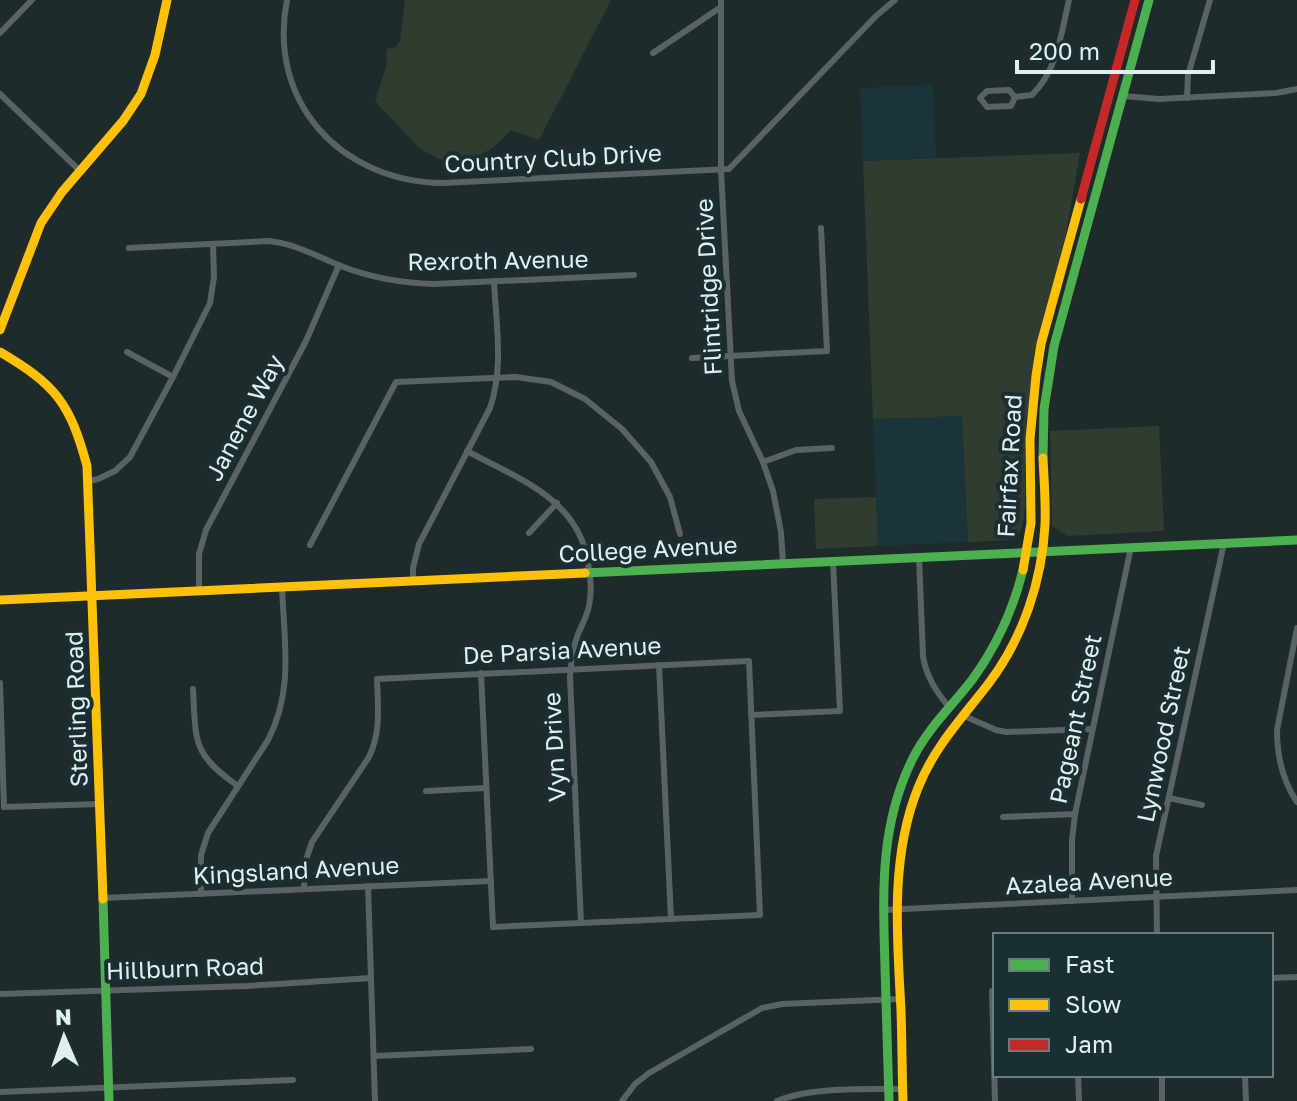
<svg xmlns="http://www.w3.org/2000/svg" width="1297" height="1101" font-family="'Golos Text',sans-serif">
<rect width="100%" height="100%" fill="#1f2a2b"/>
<g fill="#193539">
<polygon points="933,84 936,158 863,161 860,88"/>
<polygon points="962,416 968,542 878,546 873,419"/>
</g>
<g fill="#313c30">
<polygon points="405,0 611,0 539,140 511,130 494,147 480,155 442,160 420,149 375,101 386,67 387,49 396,47 400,41"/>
<polygon points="1080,153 1067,228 1026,423 1025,507 1023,522 1019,534 1011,540 968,542 962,416 873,419 863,161"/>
<polygon points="1159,426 1164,531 1067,536 1052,526 1050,431"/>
<polygon points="876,497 878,546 816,549 814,499"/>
</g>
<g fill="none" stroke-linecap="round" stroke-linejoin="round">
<g stroke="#5a6364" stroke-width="6">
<path d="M287 0C267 102 340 181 442 183L729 169 876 16 895 0"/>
<polyline points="721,0 721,170 732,381 739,411 763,462 773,491 781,532 783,564"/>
<polyline points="0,33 32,0"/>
<polyline points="653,53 721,7"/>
<polygon points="1009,90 1015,97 1011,106 987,107 980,98 987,91"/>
<polyline points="0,94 79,170"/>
<polyline points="1123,96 1159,99 1276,93 1297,89"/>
<path d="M1015 97 1032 95C1058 69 1061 34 1069 0"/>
<polyline points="1187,98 1188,75 1210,0"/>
<path d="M129 248 269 241C296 244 316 256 341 266 371 278 402 283 434 284L634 275"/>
<polyline points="127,352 173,377"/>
<polyline points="692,358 827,351 821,228"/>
<path d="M467 451C517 478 579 499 588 563 591 577 592 591 589 606 587 616 582 625 578 634 573 648 571 662 570 677L581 923"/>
<polyline points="763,462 796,450 832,448"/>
<polyline points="88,481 98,479 115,471 130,457 173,377 210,303 214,277 213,244"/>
<polyline points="529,533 557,503"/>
<polyline points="310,545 396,382 516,377 551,382 585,399 622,429 651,462 670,497 680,534"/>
<path d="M919 557 923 656C926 676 936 691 948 706"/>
<path d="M413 581V568L419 544 490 408C504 368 496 323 494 281"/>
<polyline points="199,591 199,554 206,530 306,341 339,265"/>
<path d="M1297 628 1277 730C1277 756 1282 780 1297 802"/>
<polyline points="659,665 671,919"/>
<polyline points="0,683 4,807"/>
<path d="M193 689C196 742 192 754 238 786"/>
<polyline points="751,715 840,711 833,561"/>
<polyline points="962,715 996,730 1006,732 1092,729"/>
<polyline points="426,791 486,788"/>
<polyline points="1169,798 1202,805"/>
<polyline points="4,807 100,804"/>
<polyline points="1003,817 1075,814"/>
<polyline points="368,886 375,1101"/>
<path d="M304 889 305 863 312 842 369 757C381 732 378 707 377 679L749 661 760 915 493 927 481 673"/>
<path d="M201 894V855L208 833 268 740C294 691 284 640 282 587"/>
<polyline points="103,898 491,881"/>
<polyline points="1072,901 1072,840 1075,814 1131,547"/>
<polyline points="883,910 1297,890"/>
<polyline points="1157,935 1156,856 1224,543"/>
<polyline points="1271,978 1297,977"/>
<polyline points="995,991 992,991 995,1101"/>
<polyline points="0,994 247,986 371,978"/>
<polyline points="374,1056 531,1049"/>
<polyline points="1078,1075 1079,1101"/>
<polyline points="1162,1075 1162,1101"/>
<polyline points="1245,1075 1246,1101"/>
<polyline points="0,1092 293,1080"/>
<polyline points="622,1101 635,1084 649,1073 762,1008 782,1004 900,999"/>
<path d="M777 1101C809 1087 867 1089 903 1089"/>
</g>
<g stroke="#4caf50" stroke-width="9">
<polyline points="1043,458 1044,409 1054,346 1149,0"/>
<polyline points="585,573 1297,540"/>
<polyline points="103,899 109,1101"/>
<path d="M889 1101C888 1056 886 1011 885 967 883 893 879 826 913 758 928 728 952 706 972 680 996 647 1013 610 1023 570"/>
</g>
<g stroke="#ffc107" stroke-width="9">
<polyline points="0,330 41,223 62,192 123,121 141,94 155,55 167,0"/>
<path d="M0 352C56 385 70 403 87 466L103 899"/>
<polyline points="1023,570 1031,523 1030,439 1036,376 1041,344 1081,199"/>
<polyline points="0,600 585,573"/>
<path d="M903 1101C902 1071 902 1040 901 1010 897 937 890 857 918 788 934 747 963 717 989 683 1023 638 1042 581 1045 525 1046 503 1044 480 1043 458"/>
</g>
<polyline stroke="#c62828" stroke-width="9" points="1081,199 1135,0"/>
</g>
<g text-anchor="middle" stroke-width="8" stroke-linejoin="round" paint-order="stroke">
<g font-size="24" fill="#e2eff1" stroke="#192f31">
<text transform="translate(553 159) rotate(-3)" y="8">Country Club Drive</text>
<text transform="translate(498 261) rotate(-1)" y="8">Rexroth Avenue</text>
<text transform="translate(709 287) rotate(-93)" y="8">Flintridge Drive</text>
<text transform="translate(245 418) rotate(-62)" y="8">Janene Way</text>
<text transform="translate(1010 466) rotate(-87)" y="8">Fairfax Road</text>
<text transform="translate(648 550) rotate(-3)" y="8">College Avenue</text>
<text transform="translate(562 651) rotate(-3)" y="8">De Parsia Avenue</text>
<text transform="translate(77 709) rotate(-92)" y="8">Sterling Road</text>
<text transform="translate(1076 719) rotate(-78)" y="8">Pageant Street</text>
<text transform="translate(1164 734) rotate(-78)" y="8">Lynwood Street</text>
<text transform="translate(555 747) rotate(-93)" y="8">Vyn Drive</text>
<text transform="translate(296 871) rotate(-3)" y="8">Kingsland Avenue</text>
<text transform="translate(1089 882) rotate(-3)" y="8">Azalea Avenue</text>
<text transform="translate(185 969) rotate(-2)" y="8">Hillburn Road</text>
</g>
</g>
<rect x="993" y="933" width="280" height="144" fill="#192f31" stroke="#697c7e" stroke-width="2"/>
<rect x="1009" y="959" width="40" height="12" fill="#4caf50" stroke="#697c7e" stroke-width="2"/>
<text x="1065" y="973" font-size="24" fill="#e2eff1">Fast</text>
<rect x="1009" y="999" width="40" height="12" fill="#ffc107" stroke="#697c7e" stroke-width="2"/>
<text x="1065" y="1013" font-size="24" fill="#e2eff1">Slow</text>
<rect x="1009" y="1039" width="40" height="12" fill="#c62828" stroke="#697c7e" stroke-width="2"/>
<text x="1065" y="1053" font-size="24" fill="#e2eff1">Jam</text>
<g transform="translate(64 1037) rotate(358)" stroke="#192f31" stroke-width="6" paint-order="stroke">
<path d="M0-6L14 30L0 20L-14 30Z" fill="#e2eff1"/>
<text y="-12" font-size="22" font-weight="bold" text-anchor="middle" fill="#e2eff1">N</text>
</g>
<path d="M1017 60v12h196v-12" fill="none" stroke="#e2eff1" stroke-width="4"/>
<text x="1029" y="60" font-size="24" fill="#e2eff1" stroke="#192f31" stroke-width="6" paint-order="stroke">200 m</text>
</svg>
